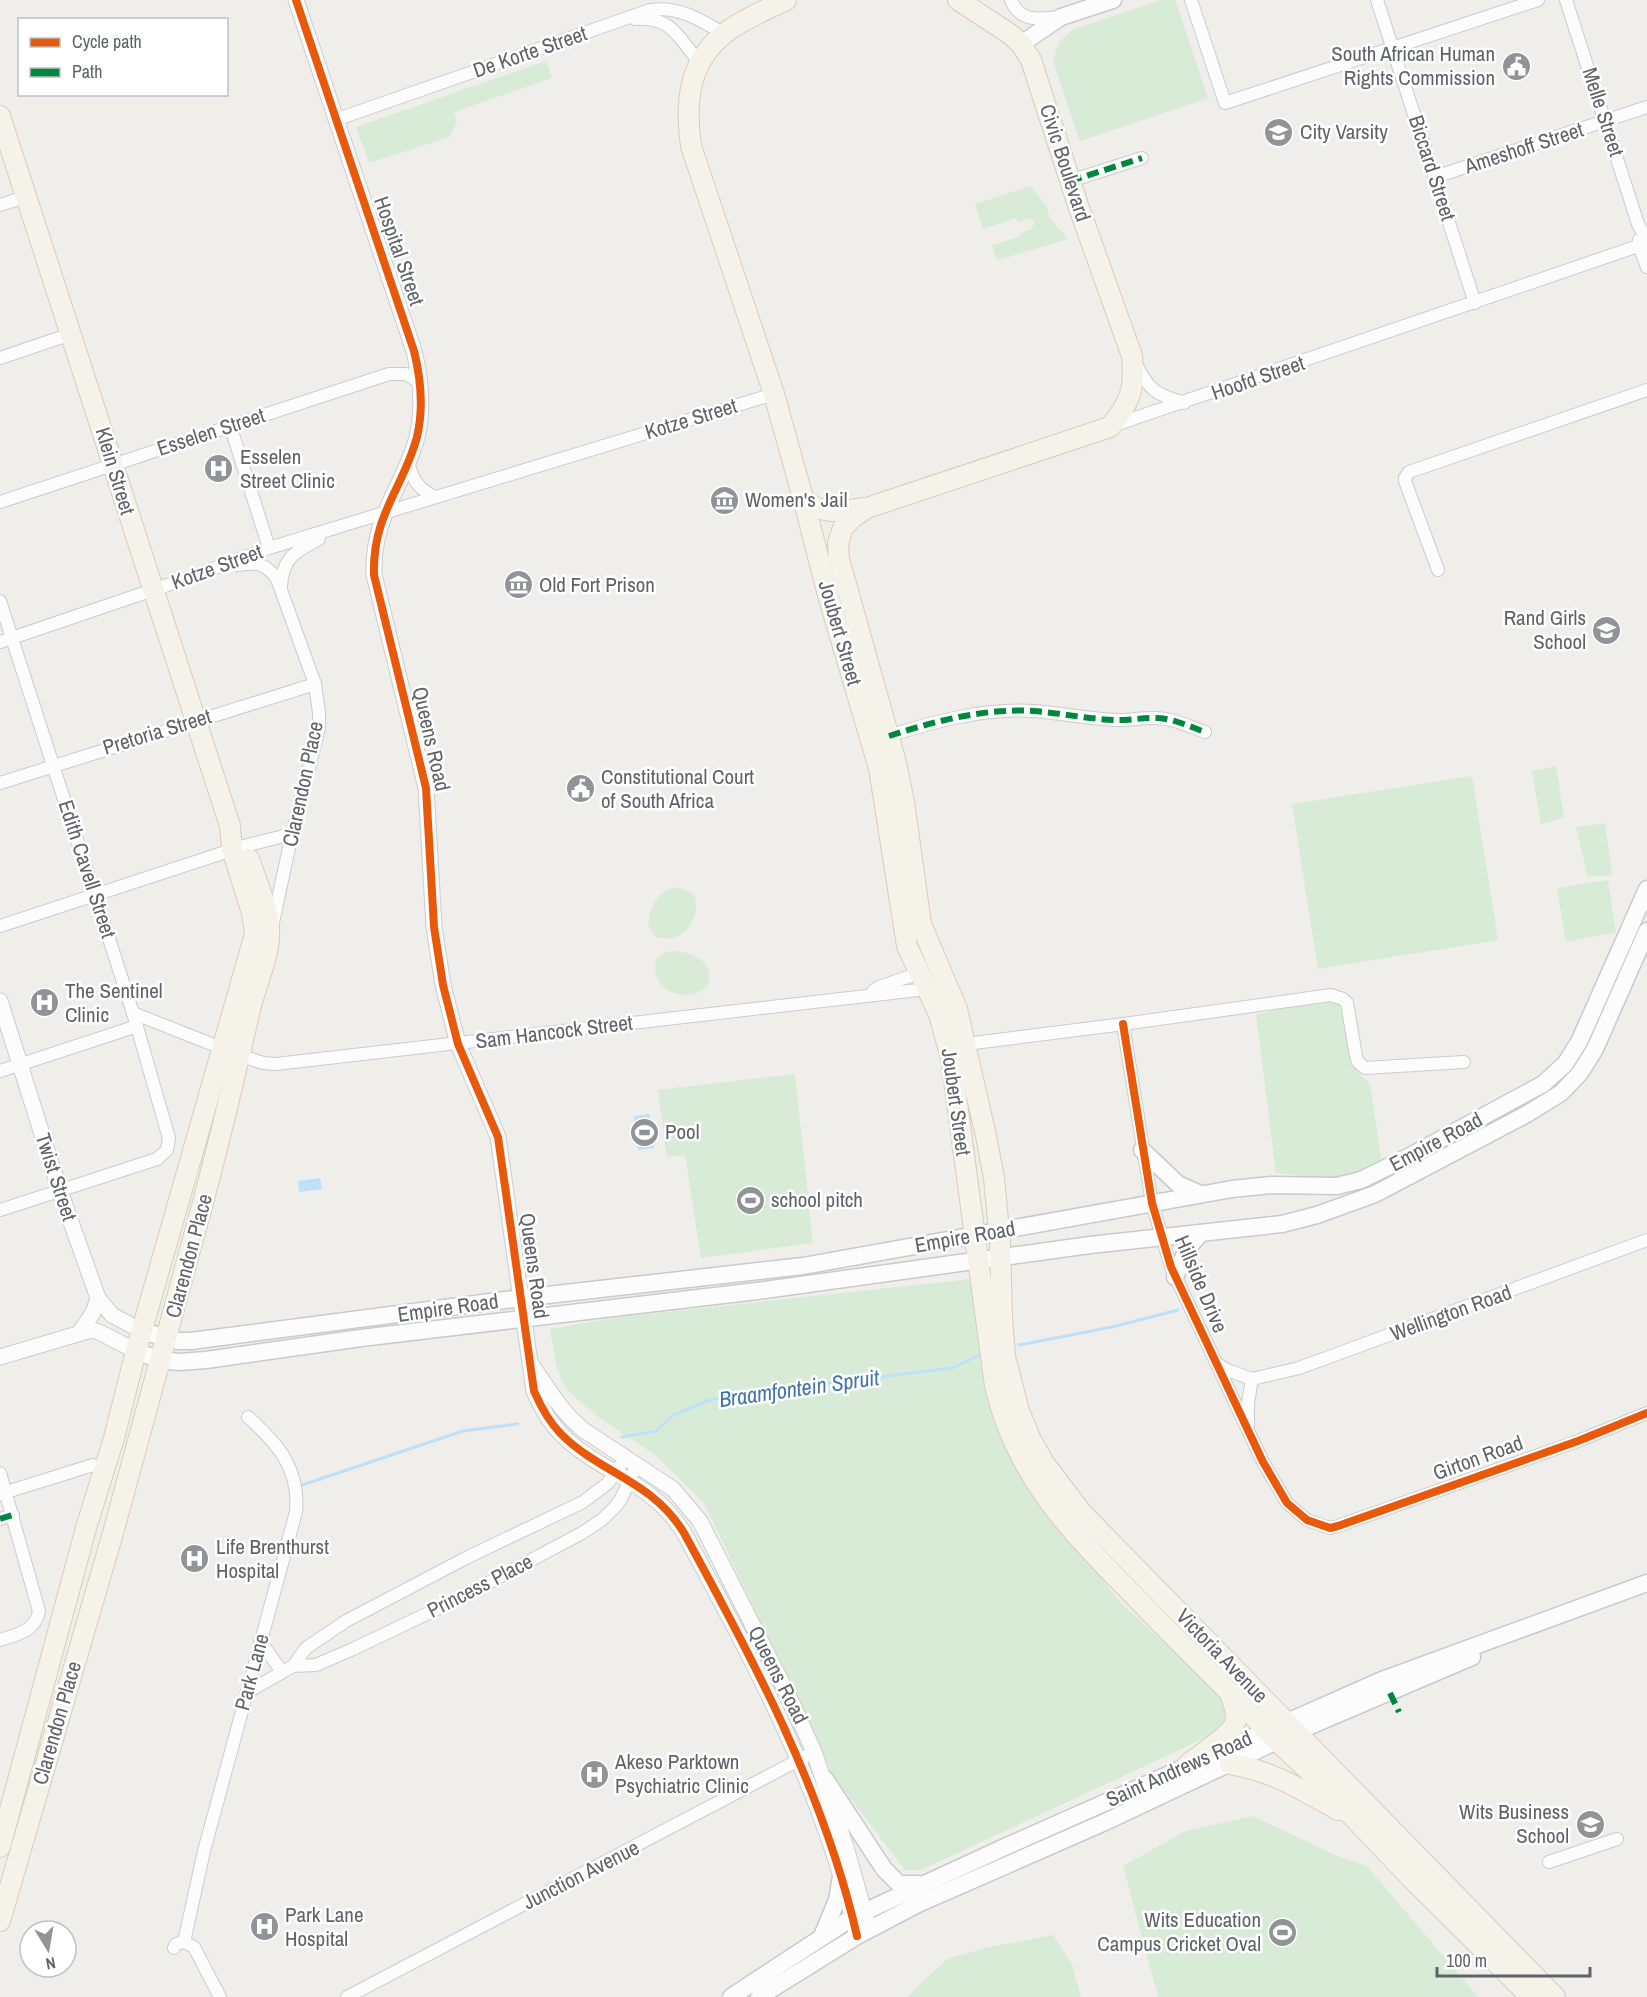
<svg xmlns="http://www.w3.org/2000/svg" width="1647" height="1997" font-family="'Archivo Narrow',sans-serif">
<rect width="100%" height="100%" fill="#efeeea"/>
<g fill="#d8ebd6">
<polygon points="1162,0 1175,0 1208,98 1080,141 1053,61 1059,42 1074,29"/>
<polygon points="546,61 552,78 454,112 457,122 449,137 369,163 356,127"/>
<polygon points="1030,186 1047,207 1049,217 1068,239 997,260 992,245 1021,236 1021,233 1032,229 1031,226 1035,225 1033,220 1029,220 1028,218 1018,222 1016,218 983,229 975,204"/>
<polygon points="1556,766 1564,818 1541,824 1532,771"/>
<polygon points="1472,776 1498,940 1318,969 1292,804"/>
<polygon points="1605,823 1612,875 1588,877 1576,827"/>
<polygon points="1608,880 1616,932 1566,942 1557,888"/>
<path d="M679 887 694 894C703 918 682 945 656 937L648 925C651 905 657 890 679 887Z"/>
<path d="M669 951C689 950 718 961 707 987 703 989 699 993 695 994 672 1000 648 981 657 958Z"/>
<path d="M1327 998 1344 1003C1347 1031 1343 1067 1370 1083L1382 1165 1337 1179 1276 1173 1256 1014Z"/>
<polygon points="795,1074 813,1243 701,1258 685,1155 667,1157 658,1090"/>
<polygon points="972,1279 1038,1496 1119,1601 1222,1696 1226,1716 1220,1731 921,1870 905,1870 834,1777 704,1503 655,1455 598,1417 566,1389 557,1369 550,1329 619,1317"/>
<polygon points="1253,1816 1335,1855 1367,1866 1478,1997 1158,1997 1123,1866 1186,1831"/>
<polygon points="1053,1935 1072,1964 1081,1997 909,1997 909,1995 947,1959 985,1948"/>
</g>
<g fill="#bfe0f9">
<polygon points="650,1114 654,1148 638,1150 634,1116"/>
<polygon points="320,1178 322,1189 299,1192 298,1181"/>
</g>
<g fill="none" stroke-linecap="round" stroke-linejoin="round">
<g stroke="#bfe0f9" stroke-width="3">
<polyline points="1019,1345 1112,1327 1178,1310"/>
<polyline points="622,1437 656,1431 672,1416 707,1401 737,1394 953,1368 983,1353"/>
<polyline points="302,1485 463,1431 517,1424"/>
</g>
<defs>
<g id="minor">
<path d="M1011 0C1020 23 1040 19 1060 17"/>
<polyline points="1191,0 1225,103 1538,0"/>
<polyline points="1377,0 1475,303"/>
<polyline points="1566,0 1638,224 1647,240"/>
<path d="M635 19C673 16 679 39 700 63"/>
<path d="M335 120 650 10C678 6 700 19 724 34"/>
<polyline points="1435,177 1647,107"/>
<polyline points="1070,181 1142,158"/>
<polyline points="0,205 25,197"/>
<polyline points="1639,240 1639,246 1647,267"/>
<polyline points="0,358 71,334"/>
<path d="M1136 364C1149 391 1156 394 1184 403"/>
<polyline points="230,425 269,548"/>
<polyline points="1112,426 1647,243"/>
<path d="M408 462C413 480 418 489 435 497"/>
<polyline points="0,502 389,374 406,374 421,383"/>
<path d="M238 565C256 562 266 563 277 579L315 684 319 713V728L292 834 272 927"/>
<polyline points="1438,570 1405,481 1405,478 1409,472 1647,390"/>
<path d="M281 586C283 557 295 552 319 539"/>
<polyline points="0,601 133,1013 169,1138 167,1150 157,1159 0,1210"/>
<polyline points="0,642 188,578 269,548 774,394"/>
<path d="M889 736C935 721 985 708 1033 711 1062 713 1092 720 1120 720 1131 720 1141 718 1152 718 1171 717 1188 726 1205 732"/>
<polyline points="0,783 315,684"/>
<polyline points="0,926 244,846 292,834"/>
<polyline points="873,991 879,987 919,973"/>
<path d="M133 1013 239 1055 263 1063 276 1064C493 1041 710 1012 927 989"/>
<polyline points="1123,1024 1152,1203 1171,1267 1263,1462 1287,1503 1307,1520 1330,1528 1338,1526 1578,1441 1647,1413"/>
<polyline points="966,1044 1116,1025 1331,995 1343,999 1347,1003 1356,1056 1358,1062 1365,1068 1464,1062"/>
<polyline points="0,1071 137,1026"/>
<polyline points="1216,1363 1227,1370 1252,1379 1299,1368 1647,1240"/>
<polyline points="1248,1425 1248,1403 1252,1379"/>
<path d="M0 1473 39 1611C36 1631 16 1635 0 1640"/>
<polyline points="0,1494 93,1465"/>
<polyline points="0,1519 13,1515"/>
<polyline points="260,1641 282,1672"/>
<polyline points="293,1666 316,1665 353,1649 458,1599 582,1533 603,1519 614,1508 621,1499 637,1464"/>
<polyline points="246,1693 293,1666 306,1648 346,1621 468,1557 583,1502 608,1483 626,1457"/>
<polyline points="1549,1862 1617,1839"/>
<path d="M184 1942 204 1851 296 1512C300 1469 278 1444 248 1417"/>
<polyline points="174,1948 176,1944 184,1942 194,1947 220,1997"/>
<polyline points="347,1997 814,1752"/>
</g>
<g id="tertiary">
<path d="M296 0 414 351C421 379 424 407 417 437 403 489 372 515 374 575L426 788 434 927 443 985 458 1044 498 1137 534 1391C541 1407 549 1422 561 1434 601 1474 653 1481 684 1533 754 1661 824 1792 857 1936"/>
<polyline points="0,1001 60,1191 98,1298 112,1315 142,1331"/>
<polyline points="79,1333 93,1313 98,1298"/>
<polyline points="0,1357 91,1330 99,1332 136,1351"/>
<path d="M531 1364C548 1388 559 1409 582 1429L673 1489 700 1521 793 1705 814 1752 846 1847 869 1929"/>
</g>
<g id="secondary">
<polyline points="1021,44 1061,17 1113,0"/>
<polyline points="1142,1150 1178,1184 1200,1194"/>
<polyline points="1175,1277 1187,1249 1201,1233"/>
<polyline points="142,1331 178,1341 191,1341 521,1298 803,1266 1232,1189 1271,1185 1337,1186 1361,1180 1408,1157 1543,1084 1565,1064 1579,1042 1647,889"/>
<polyline points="136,1351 160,1360 179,1362 206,1360 361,1338 757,1291 1090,1245 1282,1224 1317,1215 1375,1194 1527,1114 1561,1093 1580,1073 1595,1049 1647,931"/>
<polyline points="825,1779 884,1869 899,1884 919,1884"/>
<polyline points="822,1936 837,1900 841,1877"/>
<polyline points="731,1997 853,1917 1007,1846 1382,1680 1647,1583"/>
<polyline points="759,1997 857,1936 918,1904 1105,1822 1296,1732 1472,1657"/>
</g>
<g id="primary">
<path d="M786 0C766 10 743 19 725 33 688 62 685 103 691 146L774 394 803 498 829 599 879 768 907 946 939 1014 951 1058 995 1386C1018 1485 1082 1542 1150 1612 1192 1655 1236 1698 1278 1742L1308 1770 1414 1881 1531 1997"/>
<path d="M958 0 1010 34 1021 44 1031 60 1078 205 1132 356C1135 388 1131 402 1110 427L867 508 852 518 843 528 838 543 839 559 895 759 904 802 921 924 957 1009 986 1136 994 1178 1000 1241 1002 1317 1005 1357 1019 1411 1031 1440 1044 1463 1082 1513 1555 1997"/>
<polyline points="0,116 230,826 232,849 252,913 255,934 136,1351 114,1438 86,1528 0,1847"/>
<path d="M803 498C819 516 843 511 864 508"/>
<path d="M1230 1764C1270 1770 1303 1790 1338 1810"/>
<path d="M1185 1767C1197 1756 1231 1736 1235 1723 1238 1714 1233 1704 1231 1695"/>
<path d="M0 1921C37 1791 76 1662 113 1533 139 1439 164 1344 190 1250 212 1172 231 1093 249 1014 254 989 267 964 269 939 271 913 257 883 249 859"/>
</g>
</defs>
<use href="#minor" stroke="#cbcccc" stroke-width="14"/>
<use href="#tertiary" stroke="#cbcccc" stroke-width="17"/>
<use href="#secondary" stroke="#cacacb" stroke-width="19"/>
<use href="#primary" stroke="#d7ceb8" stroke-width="22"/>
<use href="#minor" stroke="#fdfcfc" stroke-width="12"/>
<use href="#tertiary" stroke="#fdfcfc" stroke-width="15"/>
<use href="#secondary" stroke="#fdfcfc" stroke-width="16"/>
<use href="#primary" stroke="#f4f2e9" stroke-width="20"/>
<g stroke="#00873e" stroke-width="6" stroke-dasharray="12 6" stroke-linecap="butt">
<polyline points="1070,181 1142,158"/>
<path d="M889 736C935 721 985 708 1033 711 1062 713 1092 720 1120 720 1131 720 1141 718 1152 718 1171 717 1188 726 1205 732"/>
<polyline points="0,1519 13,1515"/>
<polyline points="1390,1693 1399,1712"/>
</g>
<defs>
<g id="cycleway">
<path d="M296 0 414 351C421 379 424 407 417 437 403 489 372 515 374 575L426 788 434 927 443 985 458 1044 498 1137 534 1391C541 1407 549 1422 561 1434 601 1474 653 1481 684 1533 754 1661 824 1792 857 1936"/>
<polyline points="1123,1024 1152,1203 1171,1267 1263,1462 1287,1503 1307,1520 1330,1528 1338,1526 1578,1441 1647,1413"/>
</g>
</defs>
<use href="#cycleway" stroke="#fff" stroke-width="11"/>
<use href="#cycleway" stroke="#e8590c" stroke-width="8"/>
</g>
<defs>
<symbol id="civic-disc" viewBox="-11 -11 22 22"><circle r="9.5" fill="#919496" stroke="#fff"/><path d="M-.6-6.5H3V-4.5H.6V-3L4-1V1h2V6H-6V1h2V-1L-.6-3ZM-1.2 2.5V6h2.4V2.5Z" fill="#fff"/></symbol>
<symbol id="university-disc" viewBox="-11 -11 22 22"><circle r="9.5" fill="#919496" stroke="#fff"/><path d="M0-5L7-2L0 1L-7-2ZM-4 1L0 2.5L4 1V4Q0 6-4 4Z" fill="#fff"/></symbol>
<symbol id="hospital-disc" viewBox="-11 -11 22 22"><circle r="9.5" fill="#919496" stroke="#fff"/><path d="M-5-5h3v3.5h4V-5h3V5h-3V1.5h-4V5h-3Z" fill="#fff"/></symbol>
<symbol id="museum-disc" viewBox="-11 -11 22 22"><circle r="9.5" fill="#919496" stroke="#fff"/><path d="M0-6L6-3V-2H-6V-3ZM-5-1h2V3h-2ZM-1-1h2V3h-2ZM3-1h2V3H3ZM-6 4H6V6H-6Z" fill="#fff"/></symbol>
<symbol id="school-disc" viewBox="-11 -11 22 22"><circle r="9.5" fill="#919496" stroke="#fff"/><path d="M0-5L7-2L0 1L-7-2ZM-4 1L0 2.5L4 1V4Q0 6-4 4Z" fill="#fff"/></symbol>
<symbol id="stadium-disc" viewBox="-11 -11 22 22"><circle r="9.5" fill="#919496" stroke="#fff"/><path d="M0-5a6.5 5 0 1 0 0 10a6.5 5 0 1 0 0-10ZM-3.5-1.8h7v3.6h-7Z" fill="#fff"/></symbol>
</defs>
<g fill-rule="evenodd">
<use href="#civic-disc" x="1500" y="50" width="33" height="33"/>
<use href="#university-disc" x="1262" y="116" width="33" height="33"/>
<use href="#hospital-disc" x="202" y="452" width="33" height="33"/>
<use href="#museum-disc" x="708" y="484" width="33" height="33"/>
<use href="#museum-disc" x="502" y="568" width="33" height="33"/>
<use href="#school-disc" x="1590" y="614" width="33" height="33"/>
<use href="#civic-disc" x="564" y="772" width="33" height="33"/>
<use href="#hospital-disc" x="28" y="986" width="33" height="33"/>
<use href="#stadium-disc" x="628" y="1116" width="33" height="33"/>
<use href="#stadium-disc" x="734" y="1184" width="33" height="33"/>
<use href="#hospital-disc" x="178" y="1542" width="33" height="33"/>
<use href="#hospital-disc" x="578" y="1758" width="33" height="33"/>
<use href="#university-disc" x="1574" y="1808" width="33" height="33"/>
<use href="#hospital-disc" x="248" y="1910" width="33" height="33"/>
<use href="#stadium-disc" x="1266" y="1916" width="33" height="33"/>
</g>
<g text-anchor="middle" stroke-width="5" stroke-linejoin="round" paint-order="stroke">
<g font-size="21" fill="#5f6368" stroke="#fff">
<text transform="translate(530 52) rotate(-19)" y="7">De Korte Street</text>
<text transform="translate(1603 112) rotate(72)" y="7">Melle Street</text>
<text transform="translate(1524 148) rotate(-18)" y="7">Ameshoff Street</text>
<text transform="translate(1065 163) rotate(72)" y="7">Civic Boulevard</text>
<text transform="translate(1432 168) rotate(72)" y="7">Biccard Street</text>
<text transform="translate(399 251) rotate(71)" y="7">Hospital Street</text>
<text transform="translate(1258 378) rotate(-19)" y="7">Hoofd Street</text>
<text transform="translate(691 419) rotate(-17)" y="7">Kotze Street</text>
<text transform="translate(211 432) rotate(-18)" y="7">Esselen Street</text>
<text transform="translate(115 471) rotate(73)" y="7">Klein Street</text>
<text transform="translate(217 567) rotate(-20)" y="7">Kotze Street</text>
<text transform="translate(840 633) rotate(74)" y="7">Joubert Street</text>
<text transform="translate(157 732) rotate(-17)" y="7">Pretoria Street</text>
<text transform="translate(431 739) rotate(77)" y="7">Queens Road</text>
<text transform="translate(303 784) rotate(-78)" y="7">Clarendon Place</text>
<text transform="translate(87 869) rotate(72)" y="7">Edith Cavell Street</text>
<text transform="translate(554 1032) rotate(-7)" y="7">Sam Hancock Street</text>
<text transform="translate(956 1102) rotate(82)" y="7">Joubert Street</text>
<text transform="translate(1436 1142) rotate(-28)" y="7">Empire Road</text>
<text transform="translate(56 1177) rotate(72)" y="7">Twist Street</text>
<text transform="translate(965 1237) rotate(-10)" y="7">Empire Road</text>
<text transform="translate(189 1256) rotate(-75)" y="7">Clarendon Place</text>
<text transform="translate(534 1266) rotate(82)" y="7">Queens Road</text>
<text transform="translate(1201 1284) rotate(67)" y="7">Hillside Drive</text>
<text transform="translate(448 1308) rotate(-8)" y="7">Empire Road</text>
<text transform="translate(1451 1313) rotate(-20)" y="7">Wellington Road</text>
<text transform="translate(1478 1458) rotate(-20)" y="7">Girton Road</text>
<text transform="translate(480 1586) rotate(-27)" y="7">Princess Place</text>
<text transform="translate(1222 1656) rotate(46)" y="7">Victoria Avenue</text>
<text transform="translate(252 1672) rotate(-75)" y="7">Park Lane</text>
<text transform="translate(778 1675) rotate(63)" y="7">Queens Road</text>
<text transform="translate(57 1723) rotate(-74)" y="7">Clarendon Place</text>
<text transform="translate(1179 1769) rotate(-24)" y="7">Saint Andrews Road</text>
<text transform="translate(581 1875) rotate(-27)" y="7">Junction Avenue</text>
</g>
<g font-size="21" fill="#5f6368" stroke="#fff" text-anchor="start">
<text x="1495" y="61" text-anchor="end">South African Human<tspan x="1495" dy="24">Rights Commission</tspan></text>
<text x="1300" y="139">City Varsity</text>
<text x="240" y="464">Esselen<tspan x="240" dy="24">Street Clinic</tspan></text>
<text x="745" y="507">Women's Jail</text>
<text x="539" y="592">Old Fort Prison</text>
<text x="1586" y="625" text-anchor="end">Rand Girls<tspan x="1586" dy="24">School</tspan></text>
<text x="601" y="784">Constitutional Court<tspan x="601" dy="24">of South Africa</tspan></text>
<text x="65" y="998">The Sentinel<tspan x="65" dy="24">Clinic</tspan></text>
<text x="665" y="1139">Pool</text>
<text x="771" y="1207">school pitch</text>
<text x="216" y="1554">Life Brenthurst<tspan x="216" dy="24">Hospital</tspan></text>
<text x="615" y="1769">Akeso Parktown<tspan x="615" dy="24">Psychiatric Clinic</tspan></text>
<text x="1569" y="1819" text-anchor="end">Wits Business<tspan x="1569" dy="24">School</tspan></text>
<text x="285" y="1922">Park Lane<tspan x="285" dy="24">Hospital</tspan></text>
<text x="1261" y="1927" text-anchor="end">Wits Education<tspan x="1261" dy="24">Campus Cricket Oval</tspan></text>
</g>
<g font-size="22" font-style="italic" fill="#4174aa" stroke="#fff">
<text transform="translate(799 1388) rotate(-8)" y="8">Braamfontein Spruit</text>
</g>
</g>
<rect x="18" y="18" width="210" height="78" fill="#ffffff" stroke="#bfc1c3" stroke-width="1.5"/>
<rect x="30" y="38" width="30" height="9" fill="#e8590c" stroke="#bfc1c3" stroke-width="1.5"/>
<text x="72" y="48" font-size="18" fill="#5f6368">Cycle path</text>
<rect x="30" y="68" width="30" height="9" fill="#00873e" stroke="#bfc1c3" stroke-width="1.5"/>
<text x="72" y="78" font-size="18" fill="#5f6368">Path</text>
<g transform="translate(48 1949) rotate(169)"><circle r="28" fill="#ffffff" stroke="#bfc1c3" stroke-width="1.5"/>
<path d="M0-4.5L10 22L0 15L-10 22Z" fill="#919496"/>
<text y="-9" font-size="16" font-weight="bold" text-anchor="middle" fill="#5f6368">N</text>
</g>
<path d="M1437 1967v9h153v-9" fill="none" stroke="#5f6368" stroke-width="3"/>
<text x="1446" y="1967" font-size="18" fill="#5f6368" stroke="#ffffff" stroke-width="4.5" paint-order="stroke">100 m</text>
</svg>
